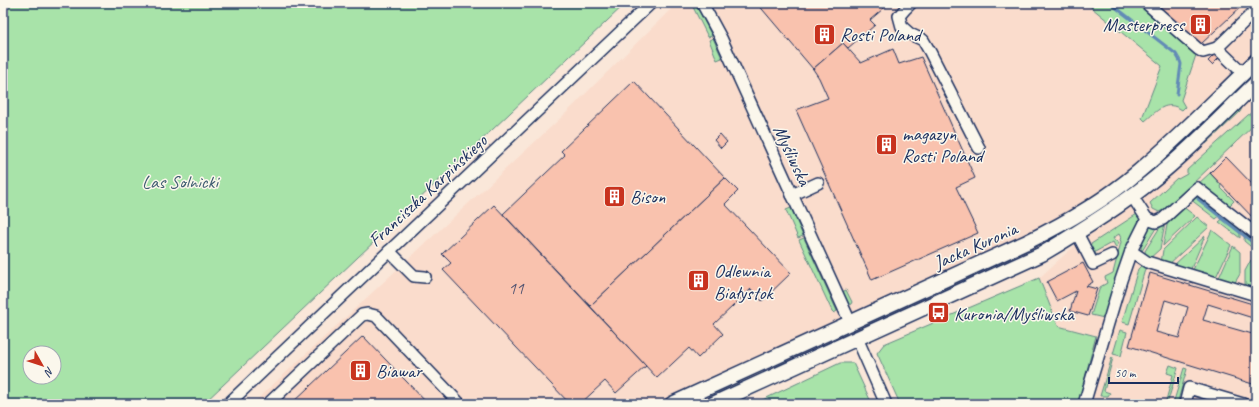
<svg xmlns="http://www.w3.org/2000/svg" width="1259" height="407" font-family="Caveat,sans-serif">
<rect width="100%" height="100%" fill="#fae7d9"/>
<filter id="ink" filterUnits="userSpaceOnUse"><feTurbulence type="fractalNoise" baseFrequency=".025" numOctaves="2"/><feDisplacementMap in="SourceGraphic" scale="8" xChannelSelector="R" yChannelSelector="G"/><feConvolveMatrix kernelMatrix="1 2 1 2 8 2 1 2 1" color-interpolation-filters="sRGB"/></filter>
<g filter="url(#ink)">
<polygon fill="#fadccc" points="677,3 1256,3 1256,404 1078,404 1096,336 1058,326 1039,278 1126,199 1080,230 709,404 252,404 566,113"/>
<g fill="#a8e3a9" stroke="#628984" fill-rule="evenodd">
<path d="M3 3H626L203 404H3ZM30 353H54V377H30Z"/>
<polygon points="691,3 695,3 712,36 708,37"/>
<path d="M1086 3H1136L1196 55 1181 100 1185 107 1182 110C1166 99 1157 111 1145 121L1142 118 1162 66Z"/>
<polygon points="713,38 722,58 717,60 709,40"/>
<polygon points="1241,106 1242,108 1240,112 1206,144 1204,142"/>
<polygon points="1256,110 1256,123 1166,209 1159,212 1153,209 1150,203 1177,178 1178,179 1187,174 1187,170 1248,115"/>
<polygon points="1210,173 1221,185 1220,187 1234,201 1227,208 1198,184"/>
<polygon points="1201,196 1224,212 1216,219 1190,199"/>
<polygon points="1182,206 1195,216 1163,246 1168,220"/>
<polygon points="791,208 803,236 798,238 786,210"/>
<polygon points="1137,214 1141,219 1140,223 1122,259 1104,318 1091,315 1100,287 1107,283 1105,277 1113,273 1121,242 1120,239 1121,238 1119,234 1113,238 1115,241 1117,240 1119,243 1116,248 1113,242 1095,252 1098,259 1096,260 1088,246"/>
<polygon points="1227,215 1240,225 1240,238 1219,222"/>
<polygon points="1197,217 1209,227 1168,265 1161,263 1163,250"/>
<polygon points="1165,223 1160,249 1149,259 1146,257 1145,251 1162,224"/>
<path d="M1156 226V228L1142 251C1139 245 1144 230 1150 227 1151 225 1154 226 1156 226Z"/>
<polygon points="1245,228 1256,238 1256,251 1244,241"/>
<polygon points="1212,230 1231,245 1215,279 1192,272"/>
<polygon points="1205,236 1190,271 1173,266"/>
<polygon points="804,238 837,311 834,313 832,311 799,240"/>
<polygon points="1233,246 1240,252 1240,274 1234,284 1218,280"/>
<polygon points="1251,260 1256,264 1256,290 1245,288 1245,271"/>
<polygon points="1143,264 1146,266 1129,324 1122,322 1138,269"/>
<polygon points="1039,278 1058,326 1096,336 1078,404 900,404 877,353 884,344"/>
<polygon points="846,290 852,302 851,304 849,305 846,302 842,292"/>
<polygon points="1120,330 1127,332 1121,356 1113,354"/>
<polygon points="1112,357 1113,358 1104,391 1110,393 1108,396 1100,396"/>
<polygon points="840,363 853,363 872,404 754,404"/>
<polygon points="1170,365 1178,368 1167,404 1165,404 1173,375 1167,373"/>
<polygon points="1184,368 1187,369 1177,404 1173,404"/>
</g>
<g fill="none" stroke-linecap="round" stroke-linejoin="round">
<g stroke="#628bb6" stroke-width="3">
<polyline points="1110,3 1176,54 1180,61 1181,64 1177,94"/>
<polyline points="1198,199 1256,245"/>
</g>
</g>
<g fill="#f9c2ae" stroke="#1b2f5e" fill-rule="evenodd">
<polygon points="757,3 890,3 870,20 875,25 848,48 843,43 813,69"/>
<polygon points="1154,3 1245,3 1201,44"/>
<polygon points="843,43 861,63 893,49 899,64 921,57 975,178 956,187 978,233 872,280 796,110 828,98 819,78 813,69"/>
<polygon points="1215,54 1219,58 1212,65 1208,61"/>
<polygon points="634,81 725,178 590,306 503,214 565,155 561,151"/>
<polygon points="720,134 727,142 721,148 714,140"/>
<polygon points="1226,157 1256,188 1256,221 1210,173"/>
<polygon points="725,178 738,191 725,204 791,273 762,301 751,289 714,324 723,334 698,358 689,348 657,378 590,306"/>
<polygon points="494,205 646,366 616,393 605,381 580,404 570,404 443,270 451,263 442,254"/>
<polygon points="1083,263 1093,282 1086,286 1097,289 1088,316 1070,311 1076,291 1057,301 1047,282"/>
<path d="M1150 273 1256 305V319L1208 304 1203 320 1256 335V385L1129 346ZM1165 300 1188 307 1179 338 1156 332Z"/>
<polygon points="363,336 428,404 291,404"/>
</g>
<g fill="none" stroke-linecap="round" stroke-linejoin="round">
<defs>
<g id="minor">
<polyline points="702,3 721,38 850,322"/>
<polyline points="911,3 906,8 899,16 902,27 910,34 923,40 930,52 979,148"/>
<polyline points="1146,3 1198,49 1203,52 1217,48"/>
<polyline points="1243,73 1217,48 1256,10"/>
<polyline points="792,195 818,183"/>
<polyline points="1147,219 1156,222 1163,219 1197,188 1256,234"/>
<polyline points="1077,233 1093,264 1112,255"/>
<polyline points="389,251 414,276 425,277"/>
<polyline points="1131,251 1147,219 1132,196"/>
<polyline points="857,338 886,404"/>
<polyline points="228,404 651,3"/>
<polyline points="268,404 362,315 368,314 376,316 460,404"/>
<polyline points="1084,404 1121,280 1131,251 1147,262 1256,295"/>
<polyline points="1185,404 1189,388 1243,404"/>
</g>
<g id="major">
<path d="M672 404 1027 242C1066 223 1105 200 1138 172 1180 137 1217 98 1256 61"/>
<path d="M713 404 1042 254C1079 232 1115 210 1149 183 1187 153 1221 117 1256 83"/>
</g>
</defs>
<use href="#minor" stroke="#1b2f5e" stroke-width="14"/>
<use href="#major" stroke="#1b2f5e" stroke-width="17"/>
<use href="#minor" stroke="#fbf7ec" stroke-width="11"/>
<use href="#major" stroke="#fbf7ec" stroke-width="14"/>
</g>
</g>
<defs>
<symbol id="building-square" viewBox="-11 -11 22 22"><rect x="-9" y="-9" width="18" height="18" rx="4" fill="#c8321e" stroke="#fbf7ec"/><path d="M-4-6H4V6H1V3H-1V6H-4ZM-2.5-4.3h1.7v1.8h-1.7ZM.8-4.3h1.7v1.8H.8ZM-2.5-1h1.7V.8h-1.7ZM.8-1h1.7V.8H.8Z" fill="#fff"/></symbol>
<symbol id="bus-square" viewBox="-11 -11 22 22"><rect x="-9" y="-9" width="18" height="18" rx="4" fill="#c8321e" stroke="#fbf7ec"/><path d="M-5-6H5V4H4V6H2V4H-2V6H-4V4H-5ZM-3.5-4V0h7V-4ZM-3.5 1.2v1.5H-2V1.2ZM2 1.2v1.5H3.5V1.2Z" fill="#fff"/></symbol>
</defs>
<g fill-rule="evenodd">
<use href="#building-square" x="1188" y="12" width="25" height="25"/>
<use href="#building-square" x="812" y="22" width="25" height="25"/>
<use href="#building-square" x="874" y="132" width="25" height="25"/>
<use href="#building-square" x="602" y="184" width="25" height="25"/>
<use href="#building-square" x="686" y="268" width="25" height="25"/>
<use href="#bus-square" x="926" y="300" width="25" height="25"/>
<use href="#building-square" x="348" y="358" width="25" height="25"/>
</g>
<g text-anchor="middle" stroke-width="3" stroke-linejoin="round" paint-order="stroke">
<g font-size="17" fill="#525472">
<text x="516" y="294">11</text>
</g>
<g font-size="19" fill="#1b2f5e" stroke="#fbf7ec" text-anchor="start">
<text x="1184" y="31" text-anchor="end">Masterpress</text>
<text x="840" y="41">Rosti Poland</text>
<text x="902" y="140">magazyn<tspan x="902" dy="22">Rosti Poland</tspan></text>
<text x="630" y="203">Bison</text>
<text x="714" y="277">Odlewnia<tspan x="714" dy="22">Białystok</tspan></text>
<text x="954" y="320">Kuronia/Myśliwska</text>
<text x="376" y="377">Biawar</text>
</g>
<g font-size="19" fill="#1b2f5e" stroke="#fbf7ec">
<text transform="translate(793 155) rotate(65)" y="7">Myśliwska</text>
<text transform="translate(427 190) rotate(-43)" y="7">Franciszka Karpińskiego</text>
<text transform="translate(975 245) rotate(-24)" y="7">Jacka Kuronia</text>
</g>
<g font-size="19" fill="#3e5c71" stroke="#fbf7ec">
<text x="180" y="188">Las Solnicki</text>
</g>
</g>
<rect width="1259" height="407" fill="none" stroke="#fbf7ec" stroke-width="16"/>
<rect x="8" y="8" width="1243" height="391" fill="none" stroke="#1b2f5e" stroke-width="1.5" filter="url(#ink)"/>
<g transform="translate(42 365) rotate(129)"><circle r="19" fill="#fbf7ec" stroke="#a1a7b3"/>
<path d="M0-3L7 15L0 10L-7 15Z" fill="#c8321e"/>
<text y="-6" font-size="11" font-weight="bold" text-anchor="middle" fill="#1b2f5e">N</text>
</g>
<path d="M1109 377v6h69v-6" fill="none" stroke="#1b2f5e" stroke-width="2"/>
<text x="1115" y="377" font-size="12" fill="#1b2f5e" stroke="#fbf7ec" stroke-width="3" paint-order="stroke">50 m</text>
</svg>
